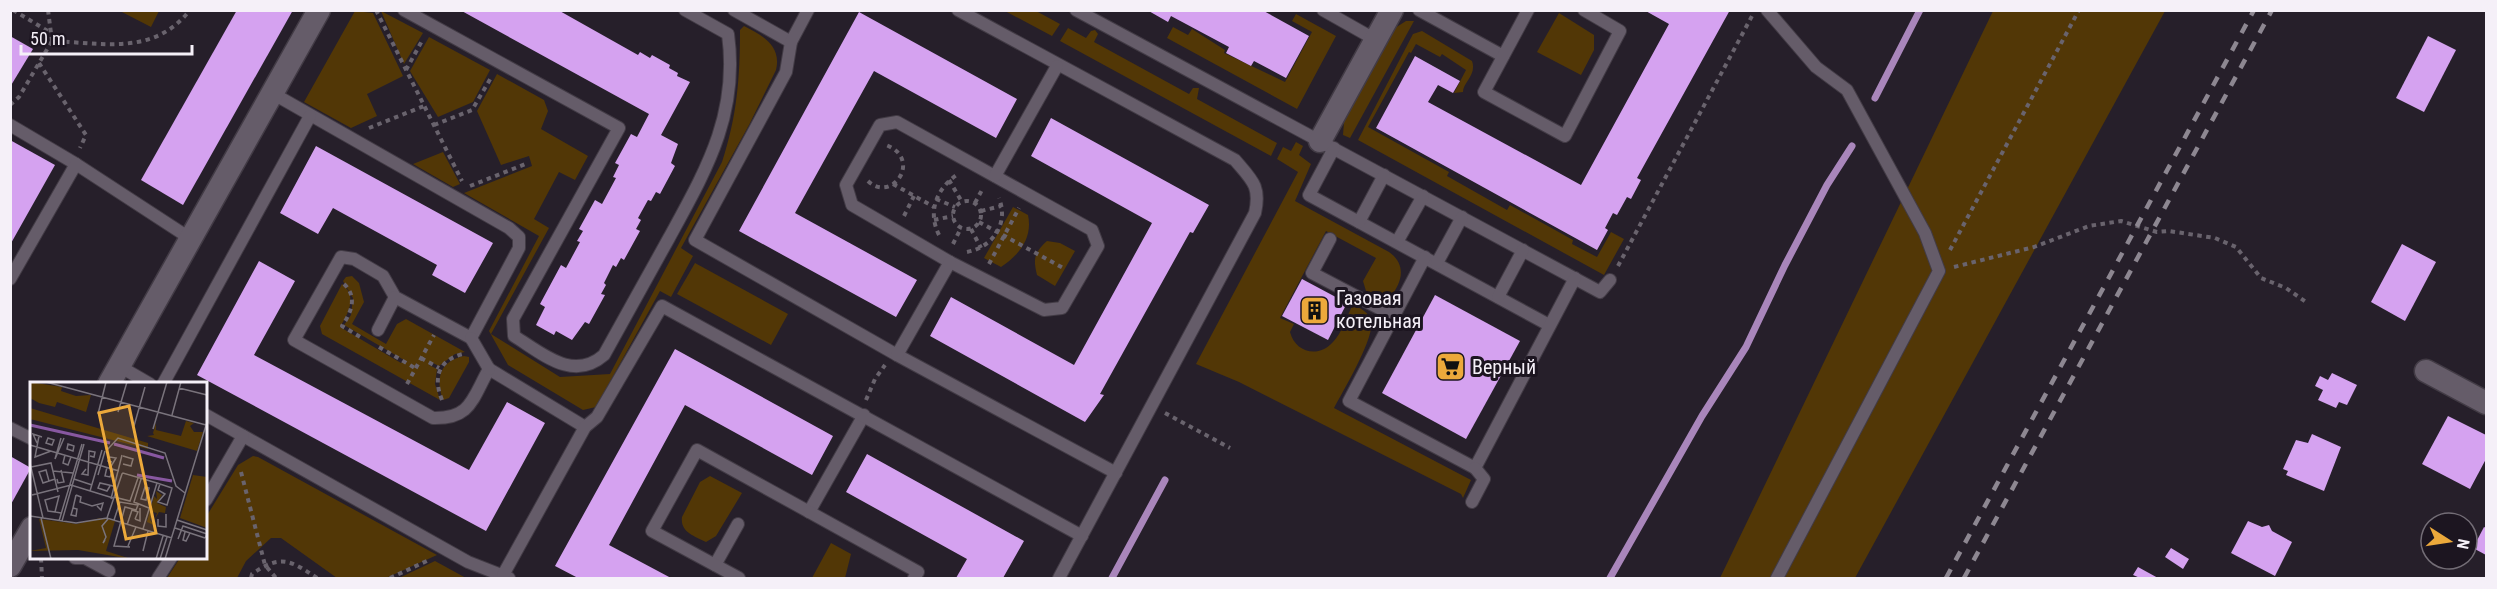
<svg xmlns="http://www.w3.org/2000/svg" width="2497" height="589" font-family="'Roboto Condensed',sans-serif">
<rect width="100%" height="100%" fill="#261f2a"/>
<g fill="#523706">
<polygon points="120,11 159,11 151,27"/>
<polygon points="355,11 373,13 403,76 367,94 377,116 351,128 304,102"/>
<polygon points="381,11 423,33 404,64"/>
<polygon points="1005,11 1036,11 1060,24 1052,36"/>
<polygon points="1993,11 2165,11 1855,578 1720,578"/>
<polygon points="1559,13 1594,35 1594,50 1581,75 1537,52"/>
<polygon points="1296,14 1336,36 1297,109 1167,38 1173,27 1188,35 1192,29 1225,50 1224,53 1285,82 1312,32 1292,21"/>
<polygon points="1406,21 1414,21 1350,138 1343,135 1344,122 1395,28"/>
<path d="M744 26C762 35 782 46 776 70L749 125 681 248 693 256 671 297 660 291 596 407 583 410 508 365 489 331 539 236 464 193 532 166 529 156 501 165 477 111 497 74 544 100 548 111 541 129 588 156 575 180 559 172 534 219 549 228 491 334 560 377 610 374 722 162C737 116 740 78 740 30Z"/>
<polygon points="1068,28 1086,38 1091,31 1095,30 1098,34 1094,42 1189,94 1193,88 1199,88 1197,99 1277,143 1271,156 1060,41"/>
<path d="M1422 31 1472 61C1477 75 1463 82 1463 92L1454 93 1466 70 1442 54 1440 57 1416 44 1411 53 1409 52 1368 127 1449 172 1447 176 1507 210 1510 205 1573 240 1572 244 1597 257 1611 232 1624 239 1604 275 1358 140 1413 34Z"/>
<polygon points="429,37 490,70 473,102 438,117 410,71"/>
<path d="M1296 142 1303 146 1299 155 1311 164 1295 201 1389 252C1406 264 1403 281 1391 296L1375 297 1366 291 1363 281 1376 258 1326 231 1280 318 1294 324 1290 332C1295 352 1318 359 1333 342 1342 333 1347 316 1353 304 1359 308 1369 312 1371 320 1376 336 1343 391 1334 408L1471 480 1463 498 1461 494 1239 382 1196 364 1298 172 1277 159 1283 147 1291 151Z"/>
<polygon points="443,152 460,184 453,187 413,164"/>
<path d="M1013 207 1028 215C1033 238 1019 255 1001 267L984 258Z"/>
<path d="M1047 241 1060 243 1075 251 1055 286 1037 275C1033 259 1034 253 1047 241Z"/>
<polygon points="695,263 788,314 771,345 677,294"/>
<path d="M352 276 359 283 364 302 352 324 386 344 397 324 406 319 465 352 455 354 439 366 431 362 429 365 437 369 435 384 440 400 322 334 320 326 342 284C358 296 348 314 340 327L401 363 404 360 344 325 351 315 353 298 343 281 346 277Z"/>
<path d="M464 356 469 357V362L449 398 443 400C435 378 440 361 464 356Z"/>
<polygon points="253,456 258,457 437,555 386,578 337,578 281,538 271,538 246,561 237,578 167,578 180,558 206,558 206,517 238,465"/>
<path d="M710 476 742 493 716 536 706 542C694 536 680 532 682 517L700 482Z"/>
<polygon points="831,543 851,554 845,578 812,578"/>
<polygon points="435,561 466,578 399,578"/>
</g>
<g fill="none" stroke-linecap="round" stroke-linejoin="round">
<g stroke="#a986bb" stroke-width="7">
<polyline points="1875,98 1920,10"/>
<polyline points="1112,578 1165,480"/>
<polyline points="1610,578 1702,416 1746,347 1785,265 1827,185 1852,146"/>
</g>
</g>
<g fill="#d5a2f0">
<polygon points="237,10 293,10 183,205 141,180"/>
<polygon points="460,10 558,10 638,55 640,52 650,58 652,55 670,65 669,68 678,73 677,76 690,82 661,135 678,144 671,163 675,166 660,194 656,192 651,201 648,200 638,218 641,220 636,229 640,231 624,260 621,258 616,267 613,265 604,283 606,285 601,294 605,295 589,324 585,322 572,340 556,331 554,335 536,325 545,307 540,304 561,265 566,268 580,242 577,241 583,231 579,229 595,200 602,204 616,178 613,177 619,165 615,163 631,134 637,137 649,114"/>
<polygon points="1147,10 1262,10 1309,36 1286,78 1254,61 1251,66 1226,53 1229,47 1171,16 1168,22"/>
<polygon points="1644,10 1730,10 1637,178 1641,180 1631,199 1627,197 1617,215 1613,213 1605,228 1608,230 1597,250 1376,128 1415,56 1460,81 1453,93 1438,85 1428,102 1581,185 1669,24"/>
<polygon points="859,12 1017,99 996,138 874,71 795,213 917,280 896,317 739,231"/>
<polygon points="10,36 33,49 10,87"/>
<polygon points="2428,36 2456,50 2424,112 2396,98"/>
<polygon points="1051,118 1209,205 1193,233 1190,232 1100,394 1104,395 1085,422 930,336 951,297 1074,365 1152,223 1031,156"/>
<polygon points="10,140 55,165 10,245"/>
<polygon points="316,146 493,243 465,293 432,275 437,265 333,208 318,234 280,213"/>
<polygon points="2402,244 2436,262 2405,321 2371,302"/>
<polygon points="259,261 295,281 254,355 469,470 507,402 545,423 486,531 197,375"/>
<polygon points="1302,279 1347,303 1328,340 1282,316"/>
<polygon points="1435,295 1520,341 1466,439 1382,393"/>
<polygon points="675,349 833,436 812,475 685,405 609,545 671,578 578,578 555,566"/>
<polygon points="2332,373 2357,385 2347,405 2339,402 2336,408 2318,400 2323,390 2315,386 2320,376 2328,380"/>
<polygon points="2448,416 2486,435 2486,459 2470,489 2422,464"/>
<polygon points="2312,434 2341,447 2324,491 2286,475 2288,471 2283,469 2296,440 2308,443"/>
<polygon points="867,454 1024,541 1003,578 956,578 967,559 846,492"/>
<polygon points="10,456 31,468 10,506"/>
<polygon points="2248,521 2262,527 2269,525 2272,531 2292,542 2275,576 2231,553"/>
<polygon points="2484,527 2486,528 2486,555 2473,548"/>
<polygon points="2171,548 2189,559 2183,569 2165,557"/>
<polygon points="2138,567 2158,578 2140,578 2133,575"/>
</g>
<g fill="none" stroke-linecap="round" stroke-linejoin="round">
<defs>
<g id="service">
<path d="M404 10 619 128 513 319 514 336C543 354 573 382 604 355 626 316 647 277 669 238 706 170 739 115 728 34L685 10"/>
<polyline points="734,10 791,42"/>
<polyline points="808,10 791,42 786,72 695,240 897,355 1116,473"/>
<path d="M958 10 1235 160C1252 180 1261 186 1255 213L1059 578"/>
<polyline points="1076,10 1600,292 1610,280"/>
<polyline points="1323,10 1376,40"/>
<polyline points="1419,10 1503,56"/>
<polyline points="1528,10 1484,92 1565,136 1620,31 1584,10"/>
<polyline points="1767,10 1816,67 1847,90 1925,233 1939,271 1777,578"/>
<path d="M272 93 509 228 519 237V248L471 338 395 297 383 276 354 259 341 257 294 340 433 418C471 419 472 399 489 369L585 427"/>
<polygon points="897,122 1092,230 1098,246 1062,308 1044,310 950,262 852,205 846,185 880,125"/>
<polyline points="10,125 76,164 191,239"/>
<polyline points="1334,148 1309,195 1549,325"/>
<polyline points="995,176 1057,66"/>
<polyline points="1359,222 1384,175"/>
<polyline points="1330,239 1312,273 1394,316"/>
<polyline points="1397,242 1423,196"/>
<polyline points="1425,257 1349,401 1475,468 1575,278"/>
<polyline points="1437,263 1462,217"/>
<polyline points="10,279 76,164"/>
<polyline points="1498,297 1523,250"/>
<polyline points="378,330 395,297"/>
<polyline points="471,338 489,369"/>
<polyline points="897,355 950,262"/>
<polyline points="119,366 150,384"/>
<polyline points="163,384 310,116"/>
<polyline points="206,415 468,562 509,578"/>
<polyline points="10,428 32,439"/>
<polyline points="206,500 243,436"/>
<polyline points="1472,502 1484,479 1475,468"/>
<polyline points="809,512 864,415"/>
<polyline points="75,558 85,558 109,571"/>
<polyline points="715,565 738,524"/>
<polyline points="503,575 585,427 597,417 662,306 1082,536"/>
<polyline points="158,578 171,558"/>
<polyline points="739,578 652,531 697,450 918,572 914,578"/>
</g>
<g id="minor">
<polyline points="1320,141 1392,10"/>
<polyline points="2426,371 2486,403"/>
<polyline points="109,384 319,10"/>
<polyline points="10,566 32,528"/>
</g>
</defs>
<use href="#service" stroke="#423b45" stroke-width="14"/>
<use href="#minor" stroke="#423b45" stroke-width="25"/>
<g stroke="#69636d" stroke-width="4" stroke-dasharray="4.5 4.5" stroke-linecap="butt">
<polyline points="13,10 51,33"/>
<polyline points="48,10 52,41"/>
<polyline points="376,10 462,181"/>
<polyline points="39,63 86,135 80,148"/>
<polyline points="406,70 423,39"/>
<path d="M10 105 19 97 52 41C103 43 154 56 190 10"/>
<polyline points="434,125 472,110 492,76"/>
<polyline points="369,128 424,106"/>
<polyline points="949,180 962,202"/>
<path d="M868 181C892 204 923 159 886 145"/>
<polyline points="893,184 934,207"/>
<polyline points="470,186 528,163"/>
<polyline points="936,199 955,207"/>
<circle cx="967" cy="215" r="14"/>
<polyline points="975,203 983,188"/>
<polyline points="981,211 1001,206"/>
<polyline points="904,216 914,196"/>
<polyline points="934,220 953,216"/>
<polyline points="979,222 1065,269"/>
<polyline points="971,229 981,248"/>
<path d="M939 235C927 211 937 188 958 174"/>
<polyline points="953,244 961,228"/>
<polyline points="1950,250 2079,10"/>
<path d="M967 252C993 247 1009 224 999 198"/>
<polyline points="989,264 1019,208"/>
<polyline points="1618,266 1752,16"/>
<polyline points="1954,267 2034,247 2089,226 2121,221 2157,232 2169,231 2215,238 2236,247 2261,278 2286,288 2306,302"/>
<path d="M344 284C358 297 351 313 342 326L362 338"/>
<polyline points="379,347 415,368"/>
<polyline points="421,358 439,368"/>
<polyline points="407,384 434,335"/>
<path d="M442 400C433 378 438 360 463 354"/>
<polyline points="866,400 875,379 885,365"/>
<polyline points="1165,413 1230,448"/>
<polyline points="241,472 265,565 276,578"/>
<polyline points="41,558 42,578"/>
<path d="M251 578 252 574C281 554 290 560 317 578"/>
<polyline points="390,578 429,560"/>
</g>
<use href="#service" stroke="#655c69" stroke-width="12"/>
<use href="#minor" stroke="#655c69" stroke-width="22"/>
<g stroke="#8d8791" stroke-width="4.5" stroke-dasharray="10 10" stroke-linecap="butt">
<polyline points="1946,578 2254,10"/>
<polyline points="1964,578 2272,10"/>
</g>
</g>
<defs>
<symbol id="building-square" viewBox="-11 -11 22 22"><rect x="-9" y="-9" width="18" height="18" rx="4" fill="#eca93b" stroke="#1c1520"/><path d="M-4-6H4V6H1V3H-1V6H-4ZM-2.5-4.3h1.7v1.8h-1.7ZM.8-4.3h1.7v1.8H.8ZM-2.5-1h1.7V.8h-1.7ZM.8-1h1.7V.8H.8Z" fill="#111"/></symbol>
<symbol id="supermarket-square" viewBox="-11 -11 22 22"><rect x="-9" y="-9" width="18" height="18" rx="4" fill="#eca93b" stroke="#1c1520"/><path d="M-6-5.5h2.5l.6 2H6L4.5 2H-2.5L-4.4-4H-6ZM-1.5 3.2a1.3 1.3 0 1 0 .1 0ZM3 3.2a1.3 1.3 0 1 0 .1 0Z" fill="#111"/></symbol>
</defs>
<g fill-rule="evenodd">
<use href="#building-square" x="1298" y="294" width="33" height="33"/>
<use href="#supermarket-square" x="1434" y="350" width="33" height="33"/>
</g>
<g text-anchor="middle" stroke-width="6" stroke-linejoin="round" paint-order="stroke">
<g font-size="20" fill="#f5f0f8" stroke="#1c1520" text-anchor="start">
<text x="1336" y="305">Газовая<tspan x="1336" dy="23">котельная</tspan></text>
<text x="1472" y="374">Верный</text>
</g>
</g>
<g transform="translate(30 382)">
<rect width="177" height="177" fill="#261f2a"/>
<path d="M0 0 32 5 31 9 46 14 61 13 56 30 27 20 25 25 9 21 0 16ZM0 26 118 61V67L0 37ZM156 39 164 41 160 44 164 50H173L167 69 117 54 124 53 123 51 126 41V48L151 54ZM163 93 177 95V146L150 136ZM126 109 132 113 127 121 136 125 135 131 129 130 125 137 127 131 123 130 120 138 126 144 117 140 124 114 127 117ZM70 136 85 139 76 169 101 177 48 168 0 169 16 166 9 137 47 142Z" fill="#523706"/>
<path fill="none" stroke="#8858a1" stroke-width="3" d="M0 43 80 61M84 62 134 76M107 93 142 99"/>
<path fill="none" stroke="#79737c" stroke-width="1.5" d="M16 0 176 43M149 6 177 13M88 30 97 0M68 32 76 0M142 33 151 0M104 44 115 5M123 47 137 0M9 54 5 75 21 69M18 56 24 58 22 63 16 61ZM31 56 25 77 34 56M7 61 3 52 12 55M38 62 44 64 43 69 37 67ZM0 63 89 89M77 68 88 56 135 71 146 104 155 111M35 73 33 81 38 83 41 75M93 74 103 77 101 84 93 82M0 81 13 136M1 85 21 81 28 110M77 85 75 94 80 95 83 87M80 86 86 76 80 75 78 79 82 80M56 87 52 92 58 93 59 69 65 70 64 75 60 74M23 89 43 91M68 93 75 69M27 97 28 101 34 100 31 88M44 97 62 103M111 97 104 120 119 126M19 99 16 88 9 90 13 101 25 97M80 104 77 109 68 106 70 101 83 104 84 105M115 105 119 106 116 118 111 117ZM60 109 72 68M2 113 41 103 83 116M46 113 51 115 50 120 62 124 73 121 71 128 67 124M84 115 100 119 108 96M81 117 92 73M43 126 41 133 46 134 47 127 43 126 46 113M25 130 18 129 15 118 29 114 25 130 31 131M0 134 46 141 77 136 142 156M11 136 21 177M77 136 92 92 93 91 127 101 142 106 137 123 128 120 135 112 128 108 130 102M105 137 110 139V126M128 137V144L136 145V132M84 138 90 120 108 123 106 128 95 125 84 164 100 165M147 138 177 148M29 139 52 62M32 139 54 62M97 143 102 128 108 130 105 137M145 146 175 156M113 147 127 101M155 150 153 158 156 159 160 151M148 157 153 144 177 152 175 156M75 158 73 161 76 155 72 144 78 137M98 164 106 145M113 169 118 149M126 177 133 154M130 177 137 155M135 177 177 40"/>
<path fill="#eca93b" fill-opacity="0.15" stroke="#eca93b" stroke-width="3" d="M99 24 126 151 96 157 69 31Z"/>
<rect width="177" height="177" fill="none" stroke="#f5f0f8" stroke-width="3"/>
</g>
<rect width="2497" height="589" fill="none" stroke="#f5f0f8" stroke-width="24"/>
<g transform="translate(2449 541) rotate(102)"><circle r="28" fill="#1c1520" stroke="#736d76" stroke-width="1.5"/>
<path d="M0-4.5L10 22L0 15L-10 22Z" fill="#eca93b"/>
<text y="-9" font-size="16" font-weight="bold" text-anchor="middle" fill="#f5f0f8">N</text>
</g>
<path d="M21 45v9h171v-9" fill="none" stroke="#f5f0f8" stroke-width="3"/>
<text x="30" y="45" font-size="18" fill="#f5f0f8" stroke="#1c1520" stroke-width="4.5" paint-order="stroke">50 m</text>
</svg>
